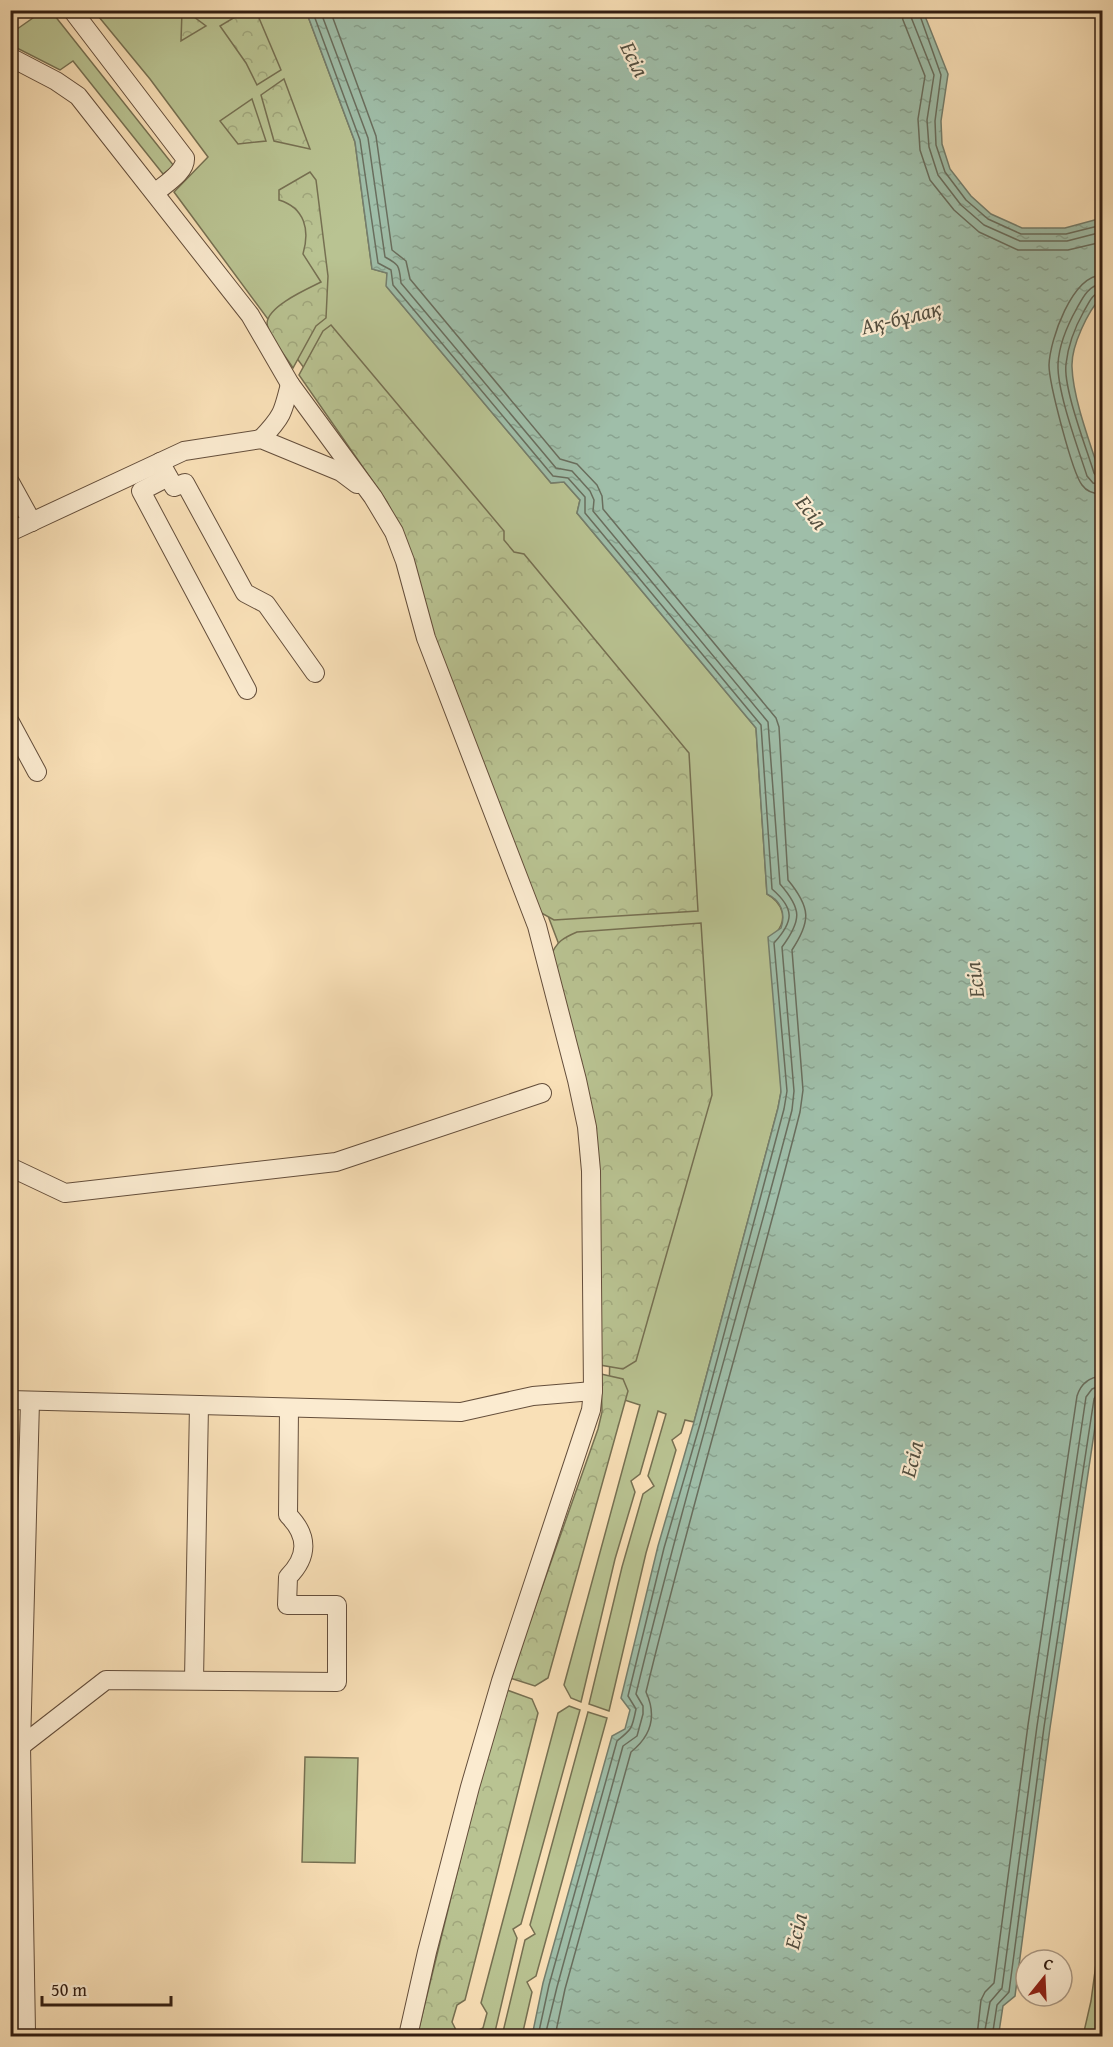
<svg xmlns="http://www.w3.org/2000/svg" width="1113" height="2047" font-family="'Gentium Book Plus',serif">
<defs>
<pattern id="forest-crowns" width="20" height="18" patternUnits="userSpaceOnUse" patternTransform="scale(1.5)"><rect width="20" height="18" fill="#b9c392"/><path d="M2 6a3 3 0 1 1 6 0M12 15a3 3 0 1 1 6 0" fill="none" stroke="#a0a77d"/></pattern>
<pattern id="water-ripples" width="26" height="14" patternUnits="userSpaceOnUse" patternTransform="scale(1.5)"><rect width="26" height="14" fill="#9fbea9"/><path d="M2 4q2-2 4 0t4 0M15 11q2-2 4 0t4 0" fill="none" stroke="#89a390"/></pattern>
</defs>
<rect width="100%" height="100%" fill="#f9e0b7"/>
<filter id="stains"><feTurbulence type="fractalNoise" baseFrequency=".00333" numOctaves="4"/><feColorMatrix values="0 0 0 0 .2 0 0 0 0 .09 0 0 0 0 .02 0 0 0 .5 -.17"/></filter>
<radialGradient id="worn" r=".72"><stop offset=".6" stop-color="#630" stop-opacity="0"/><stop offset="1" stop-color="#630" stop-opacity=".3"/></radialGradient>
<g fill="#b9c392" stroke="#767052" stroke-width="1.5">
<polygon points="43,11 51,11 174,166 163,174 73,61 60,70 11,45 10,34"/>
<path d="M94 11H306L355 142 372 269 387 273V287L551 483 564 482 580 500 577 513 756 728 767 894C783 903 788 919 776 933L781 1092 778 1108 694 1422 685 1420 681 1433 672 1440 676 1450 646 1553 609 1711 589 1704 622 1567 643 1494 654 1486 648 1476 666 1414 658 1411 640 1474 631 1481 635 1492 615 1559 581 1702 571 1698 564 1685 640 1405 609 1395 612 1262 572 979 378 468 174 192 208 157 150 79Z"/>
<polygon points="569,1706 580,1710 521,1924 513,1929 517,1938 494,2036 472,2036 473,2033 483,2028 487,2013 481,2003 558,1713"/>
<polygon points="588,1712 607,1718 536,1976 527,1982 532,1992 522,2036 502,2036 525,1940 535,1934 530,1925"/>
<polygon points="305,1757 358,1758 355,1863 302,1862"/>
<polygon points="1102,1919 1102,2036 1083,2036 1091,2001"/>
</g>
<g fill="url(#forest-crowns)" stroke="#767052" stroke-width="1.5">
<polygon points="182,11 186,11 206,26 181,41"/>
<polygon points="245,11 256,11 281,70 257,85 246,63 220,26"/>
<polygon points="284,79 310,149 274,141 261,95"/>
<polygon points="252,99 266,141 238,144 220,121"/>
<path d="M310 172 316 180 328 276 326 318 316 326 293 368C287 358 267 334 267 323 268 306 307 289 321 282L303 254C310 230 305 208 279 200V190Z"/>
<polygon points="331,325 504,531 504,540 514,552 524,554 689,753 698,911 554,920 536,910 438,651 402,532 387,502 299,375 323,331"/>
<path d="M701 923 712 1095 636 1361 623 1369 600 1365 596 1149 551 956C556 942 563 938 577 932Z"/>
<polygon points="601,1374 623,1379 628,1391 548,1678 535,1686 510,1678 598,1429 602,1412"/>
<polygon points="507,1690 532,1699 538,1713 465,2000 457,2005 452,2022 456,2030 454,2036 417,2036 473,1808"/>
</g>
<path fill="url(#water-ripples)" stroke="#747e6d" stroke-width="1.5" d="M306 11H923L948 74 941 121 942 144 950 169 971 196 991 214 1022 228H1065L1102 218V296C1088 311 1071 346 1072 367 1073 400 1092 448 1102 480V1380L1050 1728 1015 1996 1003 2006 999 2032 1002 2036H532L543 1983 612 1736 625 1729 630 1710 621 1698 658 1546 694 1422 778 1108 781 1092 768 937 781 928C786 913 781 901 767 894L756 728 577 513 580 500 564 482 551 483 386 286 387 273 372 269 355 142Z"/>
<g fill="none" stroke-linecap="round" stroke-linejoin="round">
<g stroke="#696e5e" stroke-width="1.5">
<path d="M312 10 360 140 378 263 391 270 393 285 553 476 568 478 585 497V513L761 725 772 889C795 909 794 921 774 943L787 1091 784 1109 700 1424 664 1548 628 1696 636 1709C632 1729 632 1729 617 1741L549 1985 538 2036"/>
<path d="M320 10 368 138 385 257C400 265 399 266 401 283L556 468 572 471 590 491 594 500 593 511 768 722 780 884C802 909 802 920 782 947L794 1091 792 1110C741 1305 683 1498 636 1694L643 1706V1714L637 1736 623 1746 557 1987 545 2036"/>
<path d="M330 10 376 136 392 250 406 261 410 279 560 459 577 464 597 485 602 496 603 509 776 718 779 727 788 880C811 908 811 921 792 950L803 1090 800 1112C751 1306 693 1498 646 1692 657 1716 651 1736 631 1752L565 1989 555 2036"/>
<polyline points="901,10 903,20 925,76 918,119 920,150 930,180 954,210 979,232 1018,250 1068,250 1102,242"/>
<polyline points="910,10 911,17 934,75 927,120 929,147 938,175 961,205 984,225 1020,241 1067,241 1102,232"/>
<polyline points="918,10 941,75 935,121 936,145 945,172 966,200 988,219 1021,234 1066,234 1102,225"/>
<path d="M1102 275C1072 276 1050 339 1049 365 1049 383 1072 472 1082 485 1087 492 1094 494 1102 494"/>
<path d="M1102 284C1089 285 1083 297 1077 308 1068 324 1059 345 1058 364 1057 392 1078 448 1087 476L1093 483 1102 485"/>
<path d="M1102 292C1092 293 1089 303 1084 311 1075 327 1068 346 1066 364 1063 388 1086 447 1094 473L1097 477 1102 478"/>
<path d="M977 2036 981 2000 985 1992 994 1983 1028 1725 1077 1396C1081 1383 1090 1377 1102 1376"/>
<polyline points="986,2036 985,2030 990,2002 1002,1988 1037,1726 1086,1397 1092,1389 1102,1385"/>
<polyline points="995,2036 993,2031 997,2005 1009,1992 1044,1727 1094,1399 1097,1394 1102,1393"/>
</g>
<defs>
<g id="minor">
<path d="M72 10 185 158C186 172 165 184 155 193"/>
<polyline points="10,57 56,81 78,96 250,315 290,384 373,497 394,532 405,561 426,638 537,926 577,1080 587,1127 591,1171 593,1391 591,1410 501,1681 470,1787 427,1952 408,2036"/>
<path d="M261 439C282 417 283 413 290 384"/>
<polyline points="160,462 174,487 185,483 245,593 266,604 315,673"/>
<polyline points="168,477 141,491 247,690"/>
<polyline points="10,482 32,522"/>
<polyline points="10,532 184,451 261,439 341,472 357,484"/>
<polyline points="10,722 37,772"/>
<polyline points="10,1167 65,1193 336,1162 542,1093"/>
<polyline points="10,1400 461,1412 533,1396 593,1391"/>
<polyline points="194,1680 199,1405"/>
<path d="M21 1746 106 1680 337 1682V1605H287L288 1577C308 1557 309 1536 288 1515L289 1408"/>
<polyline points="16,2036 26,2031 21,1746 30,1401"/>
</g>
</defs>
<use href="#minor" stroke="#644e3b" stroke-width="20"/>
<use href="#minor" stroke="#fbebd0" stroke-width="18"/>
</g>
<g text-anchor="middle" stroke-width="4.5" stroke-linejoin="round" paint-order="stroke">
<g font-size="22" font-style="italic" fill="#534e3f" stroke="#fbebd0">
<text transform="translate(635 59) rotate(63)" y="8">Есіл</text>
<text transform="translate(901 317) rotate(-14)" y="8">Ақ-бұлақ</text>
<text transform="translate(812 512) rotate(52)" y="8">Есіл</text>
<text transform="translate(974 980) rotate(-97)" y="8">Есіл</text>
<text transform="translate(911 1459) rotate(-76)" y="8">Есіл</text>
<text transform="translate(795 1931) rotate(-76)" y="8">Есіл</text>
</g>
</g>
<rect width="1113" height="2047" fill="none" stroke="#f9e0b7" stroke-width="36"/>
<rect x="12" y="12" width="1089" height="2023" fill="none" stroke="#331e12" stroke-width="3"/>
<rect x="18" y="18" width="1077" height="2011" fill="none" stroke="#331e12" stroke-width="1.5"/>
<g transform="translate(1044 1978) rotate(18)"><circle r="28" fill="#fbebd0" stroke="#ab9984" stroke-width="1.5"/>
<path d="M0-4.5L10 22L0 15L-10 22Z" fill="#8f2418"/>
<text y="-9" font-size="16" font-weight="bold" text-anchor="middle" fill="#331e12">С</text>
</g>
<path d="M42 1996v9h129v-9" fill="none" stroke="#331e12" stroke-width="3"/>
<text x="51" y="1996" font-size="18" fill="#331e12" stroke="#fbebd0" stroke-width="4.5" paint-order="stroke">50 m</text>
<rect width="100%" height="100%" filter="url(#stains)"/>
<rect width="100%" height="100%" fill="url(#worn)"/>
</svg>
